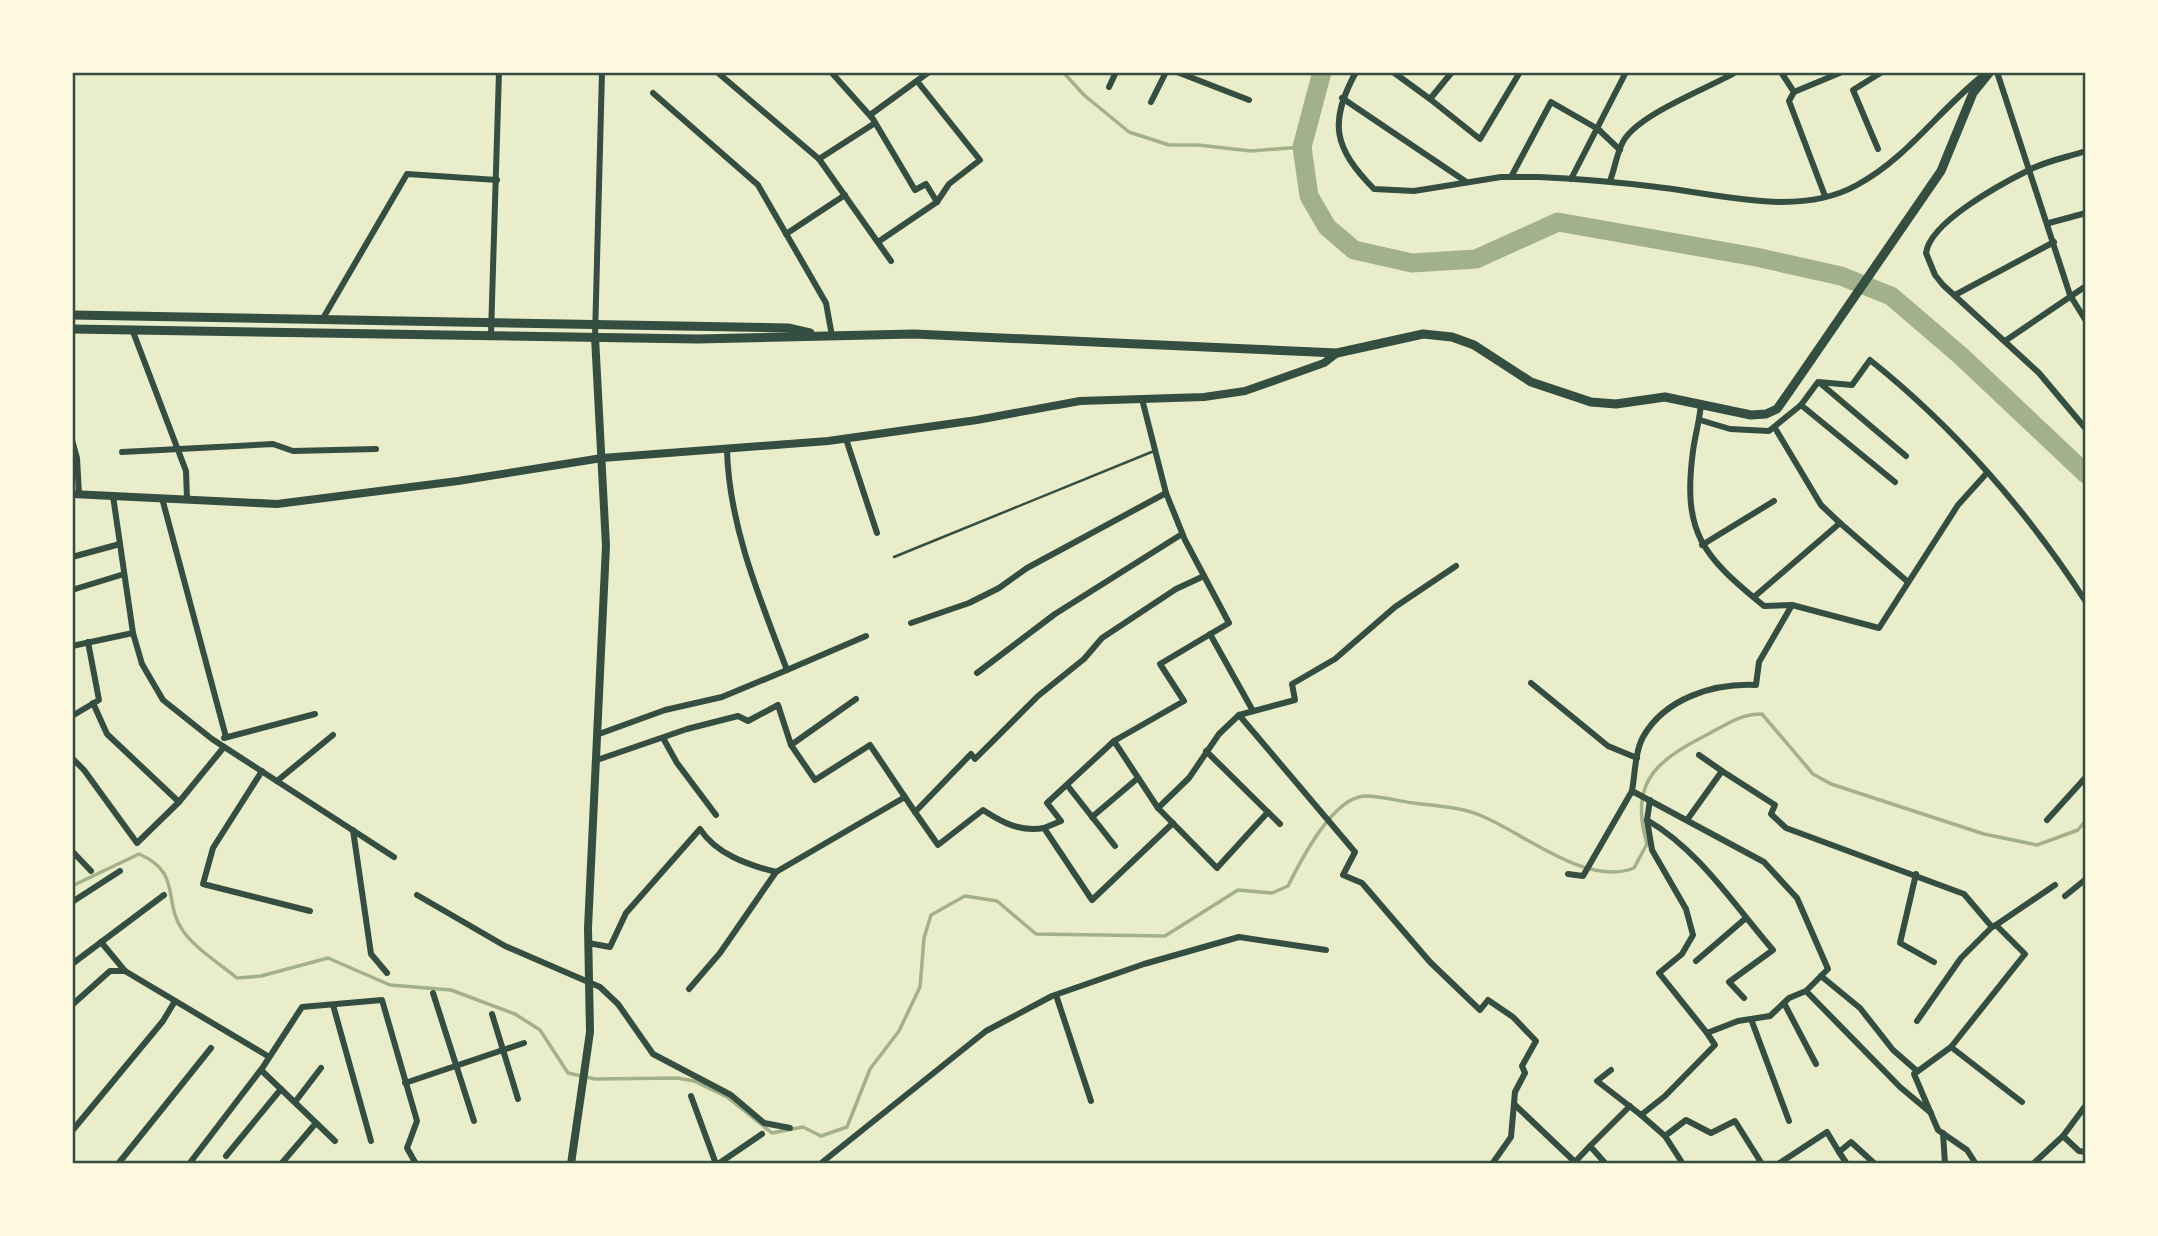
<svg xmlns="http://www.w3.org/2000/svg" width="2158" height="1236" font-family="Rubik,sans-serif">
<rect width="100%" height="100%" fill="#e9edc9"/>
<g fill="none" stroke-linecap="round" stroke-linejoin="round">
<g stroke="#a3b18a" stroke-width="3.5">
<polyline points="1063,72 1084,95 1129,132 1169,145 1198,145 1251,151 1302,147"/>
<path d="M72 886 139 854C183 873 162 901 183 931 197 950 219 963 237 978L261 976 328 958 390 985 451 990 515 1014 540 1030 568 1073 595 1079 677 1078 694 1081 727 1097 772 1133 803 1127 821 1136 847 1127 870 1069 899 1031 920 987 924 938 931 915 965 896 997 901 1036 934 1165 936 1238 890 1272 893 1288 886C1301 860 1333 797 1365 796 1381 796 1398 801 1413 803 1435 806 1462 807 1482 816 1525 834 1587 887 1634 868L1647 844C1628 778 1660 759 1712 732 1729 723 1741 714 1762 714L1813 774 1831 784 1984 834 2037 845 2078 830 2086 820"/>
</g>
<polyline stroke="#a3b18a" stroke-width="19" points="1322,72 1302,147 1309,196 1327,227 1354,250 1412,263 1476,259 1558,222 1756,257 1841,276 1891,296 1961,356 2086,474"/>
<polyline stroke="#344e41" stroke-width="2.5" points="894,557 1154,451"/>
<g stroke="#344e41" stroke-width="6">
<polyline points="717,72 819,159 891,261"/>
<polyline points="831,72 873,119 915,190 926,184 937,202"/>
<polyline points="1177,72 1249,100"/>
<path d="M1356 72C1328 123 1334 148 1374 189L1414 191 1501 177H1539C1579 179 1618 182 1657 187 1720 194 1798 218 1857 185 1909 157 1940 108 1986 73"/>
<polyline points="1393,72 1430,99 1452,72"/>
<polyline points="1781,72 1794,92 1789,101 1825,196"/>
<polyline points="1997,72 2070,295 2086,321"/>
<polyline points="1109,87 1116,72"/>
<polyline points="1794,92 1842,72"/>
<polyline points="653,93 758,185 826,303 832,336"/>
<polyline points="1342,98 1465,181"/>
<polyline points="1430,99 1480,139 1520,72"/>
<polyline points="1151,102 1166,72"/>
<polyline points="870,115 929,72"/>
<polyline points="1878,149 1853,90 1882,72"/>
<path d="M2086 151C2068 157 2046 161 2029 170 2001 184 1930 222 1926 253L1935 275 1943 285 2039 373 2086 429"/>
<polyline points="819,159 875,123"/>
<polyline points="1511,177 1551,102 1598,129 1620,150"/>
<polyline points="1571,179 1625,74"/>
<path d="M1610 181C1615 168 1617 151 1624 140 1641 113 1707 89 1736 72"/>
<polyline points="2049,223 2086,213"/>
<polyline points="786,234 845,195"/>
<polyline points="878,242 937,202 949,184 980,160 917,81"/>
<polyline points="1955,295 2054,242"/>
<polyline points="322,320 407,174 497,180"/>
<polyline points="132,329 186,471 187,499"/>
<polyline points="491,334 499,72"/>
<polyline points="595,337 602,72"/>
<polyline points="2005,341 2086,286"/>
<polyline points="1820,383 1906,456"/>
<polyline points="1142,399 1166,493 1185,540 1229,623 1160,664 1184,701 1114,741 1158,808 1189,778 1219,734 1239,715 1355,852 1343,875 1362,883 1430,962 1480,1010 1488,1000 1513,1017 1536,1041 1522,1066 1525,1073 1515,1092 1511,1137 1492,1164"/>
<path d="M1701 403C1700 420 1695 435 1693 451 1682 534 1703 556 1764 606L1792 605 1879 628 1958 505 1986 474"/>
<polyline points="1801,405 1895,482"/>
<path d="M1700 420 1730 429 1769 431 1801 405 1818 382 1852 385 1870 360C1954 427 2029 513 2086 602"/>
<polyline points="1775,428 1821,505 1840,523"/>
<polyline points="846,439 877,533"/>
<polyline points="72,440 77,458 79,494"/>
<path d="M727 450C729 526 760 599 787 670L866 636"/>
<polyline points="122,452 273,444 293,451 376,449"/>
<polyline points="113,496 133,633 142,664 163,700 212,739 394,857"/>
<polyline points="162,498 226,737"/>
<polyline points="1702,545 1774,501"/>
<polyline points="72,557 120,544"/>
<polyline points="72,590 124,574"/>
<polyline points="1754,597 1840,523 1908,582"/>
<path d="M1792 605 1759 662 1756 685C1714 683 1665 698 1643 737 1635 752 1635 774 1632 791L1764 862 1797 898 1828 969 1806 991 1900 1087 1931 1113"/>
<polyline points="911,623 969,603 999,588 1027,568 1166,493"/>
<polyline points="1210,634 1253,711"/>
<polyline points="72,646 133,633"/>
<polyline points="977,673 1055,614 1182,534"/>
<polyline points="1531,683 1608,746 1637,758"/>
<polyline points="856,699 791,745 815,780 870,745 915,812"/>
<polyline points="93,703 107,734 179,802 224,747"/>
<polyline points="1239,715 1295,700 1292,684 1335,659 1395,607 1456,566"/>
<polyline points="72,716 99,700 88,642"/>
<polyline points="599,734 665,710 722,697 787,670"/>
<polyline points="224,738 315,714"/>
<polyline points="663,738 677,763 716,815"/>
<polyline points="1114,741 1047,803 1061,821 1044,828 1092,900 1173,823"/>
<polyline points="1206,751 1280,824"/>
<polyline points="72,758 84,770 137,843 179,802"/>
<polyline points="597,760 687,729 738,716 748,721 778,705 791,745"/>
<polyline points="262,771 213,848 203,884 310,911"/>
<polyline points="1722,771 1775,805 1771,814 1786,828 1964,894 1992,927 1996,925 2025,954 1951,1047"/>
<polyline points="277,781 333,735"/>
<polyline points="1067,785 1115,846"/>
<path d="M1650 800 1647 820C1699 850 1734 905 1773 950L1729 982 1744 998"/>
<polyline points="1158,808 1217,868 1268,812"/>
<polyline points="1092,817 1138,778"/>
<polyline points="1647,820 1652,850 1686,909 1693,935 1682,954 1659,973 1707,1033 1738,1021 1770,1016 1789,998 1806,991"/>
<polyline points="1687,820 1722,771 1699,755"/>
<polyline points="2047,820 2086,777"/>
<path d="M1044 828C1020 832 1003 823 983 810L938 845 915 812 971 754 975 759 1038 696 1084 659 1102 638 1176 589 1204 576"/>
<polyline points="353,830 371,954 387,973"/>
<polyline points="72,851 91,871"/>
<polyline points="1568,874 1583,876 1632,791"/>
<polyline points="1916,874 1900,943 1934,962"/>
<polyline points="417,895 505,946 600,987 618,1004 653,1054 731,1095 764,1123 790,1128"/>
<polyline points="2065,896 2086,879"/>
<polyline points="72,902 120,871"/>
<polyline points="1996,925 2055,885"/>
<polyline points="101,942 125,971"/>
<path d="M588 943 610 947 626 913 700 829C716 854 748 865 776 872L905 797"/>
<polyline points="1696,961 1746,918"/>
<polyline points="72,964 164,895"/>
<polyline points="1821,976 1860,1008 1893,1050 1917,1071"/>
<polyline points="689,989 720,953 776,872"/>
<polyline points="433,993 474,1121"/>
<polyline points="1056,995 1091,1101"/>
<polyline points="1784,1003 1816,1064"/>
<polyline points="72,1005 110,971 125,971 266,1055"/>
<polyline points="333,1005 371,1141"/>
<polyline points="492,1014 518,1099"/>
<polyline points="1751,1019 1789,1121"/>
<polyline points="1917,1021 1961,958 1992,927"/>
<polyline points="261,1070 335,1141"/>
<polyline points="1611,1070 1597,1081 1641,1115 1665,1096 1715,1045 1707,1033"/>
<polyline points="405,1083 524,1043"/>
<polyline points="691,1096 716,1164"/>
<polyline points="295,1102 321,1068"/>
<polyline points="1514,1104 1575,1162"/>
<polyline points="1641,1115 1665,1136 1686,1120 1711,1133 1735,1121 1762,1164"/>
<polyline points="72,1131 163,1021 175,1001"/>
<polyline points="1943,1133 1945,1164"/>
<polyline points="1665,1136 1683,1164"/>
<polyline points="2063,1136 2086,1105"/>
<polyline points="226,1156 281,1089"/>
<polyline points="1574,1163 1590,1146"/>
<polyline points="118,1164 211,1048"/>
<polyline points="189,1164 263,1067 302,1007 382,1000 417,1121 407,1148 416,1164"/>
<polyline points="281,1164 316,1123"/>
<polyline points="718,1164 762,1134"/>
<polyline points="820,1164 986,1031 1052,996 1144,964 1239,937 1326,950"/>
<polyline points="1606,1164 1590,1146 1630,1106"/>
<polyline points="1778,1164 1827,1132 1839,1152"/>
<polyline points="1847,1164 1839,1152 1851,1142 1875,1164"/>
<polyline points="1976,1164 1967,1150 1938,1130 1914,1074 1951,1047 2022,1102"/>
<polyline points="2033,1164 2063,1136 2079,1151 2086,1152"/>
</g>
<g stroke="#344e41" stroke-width="8">
<polyline points="72,494 277,504 458,481 602,458 828,441 977,420 1080,401 1204,397 1245,391 1324,363 1337,353"/>
<polyline points="571,1164 590,1032 588,928 606,546 595,337"/>
</g>
<g stroke="#344e41" stroke-width="9">
<polyline points="72,315 788,328 810,333"/>
<polyline points="72,329 698,339 914,334 1337,353 1423,334 1452,337 1474,345 1531,382 1591,402 1616,404 1665,397 1751,415 1766,414 1777,409 1789,392 1941,171 1973,93 1990,72"/>
</g>
</g>
<rect width="2158" height="1236" fill="none" stroke="#fefae0" stroke-width="147"/>
<rect x="74" y="74" width="2010" height="1088" fill="none" stroke="#344e41" stroke-width="2.5"/>
</svg>
